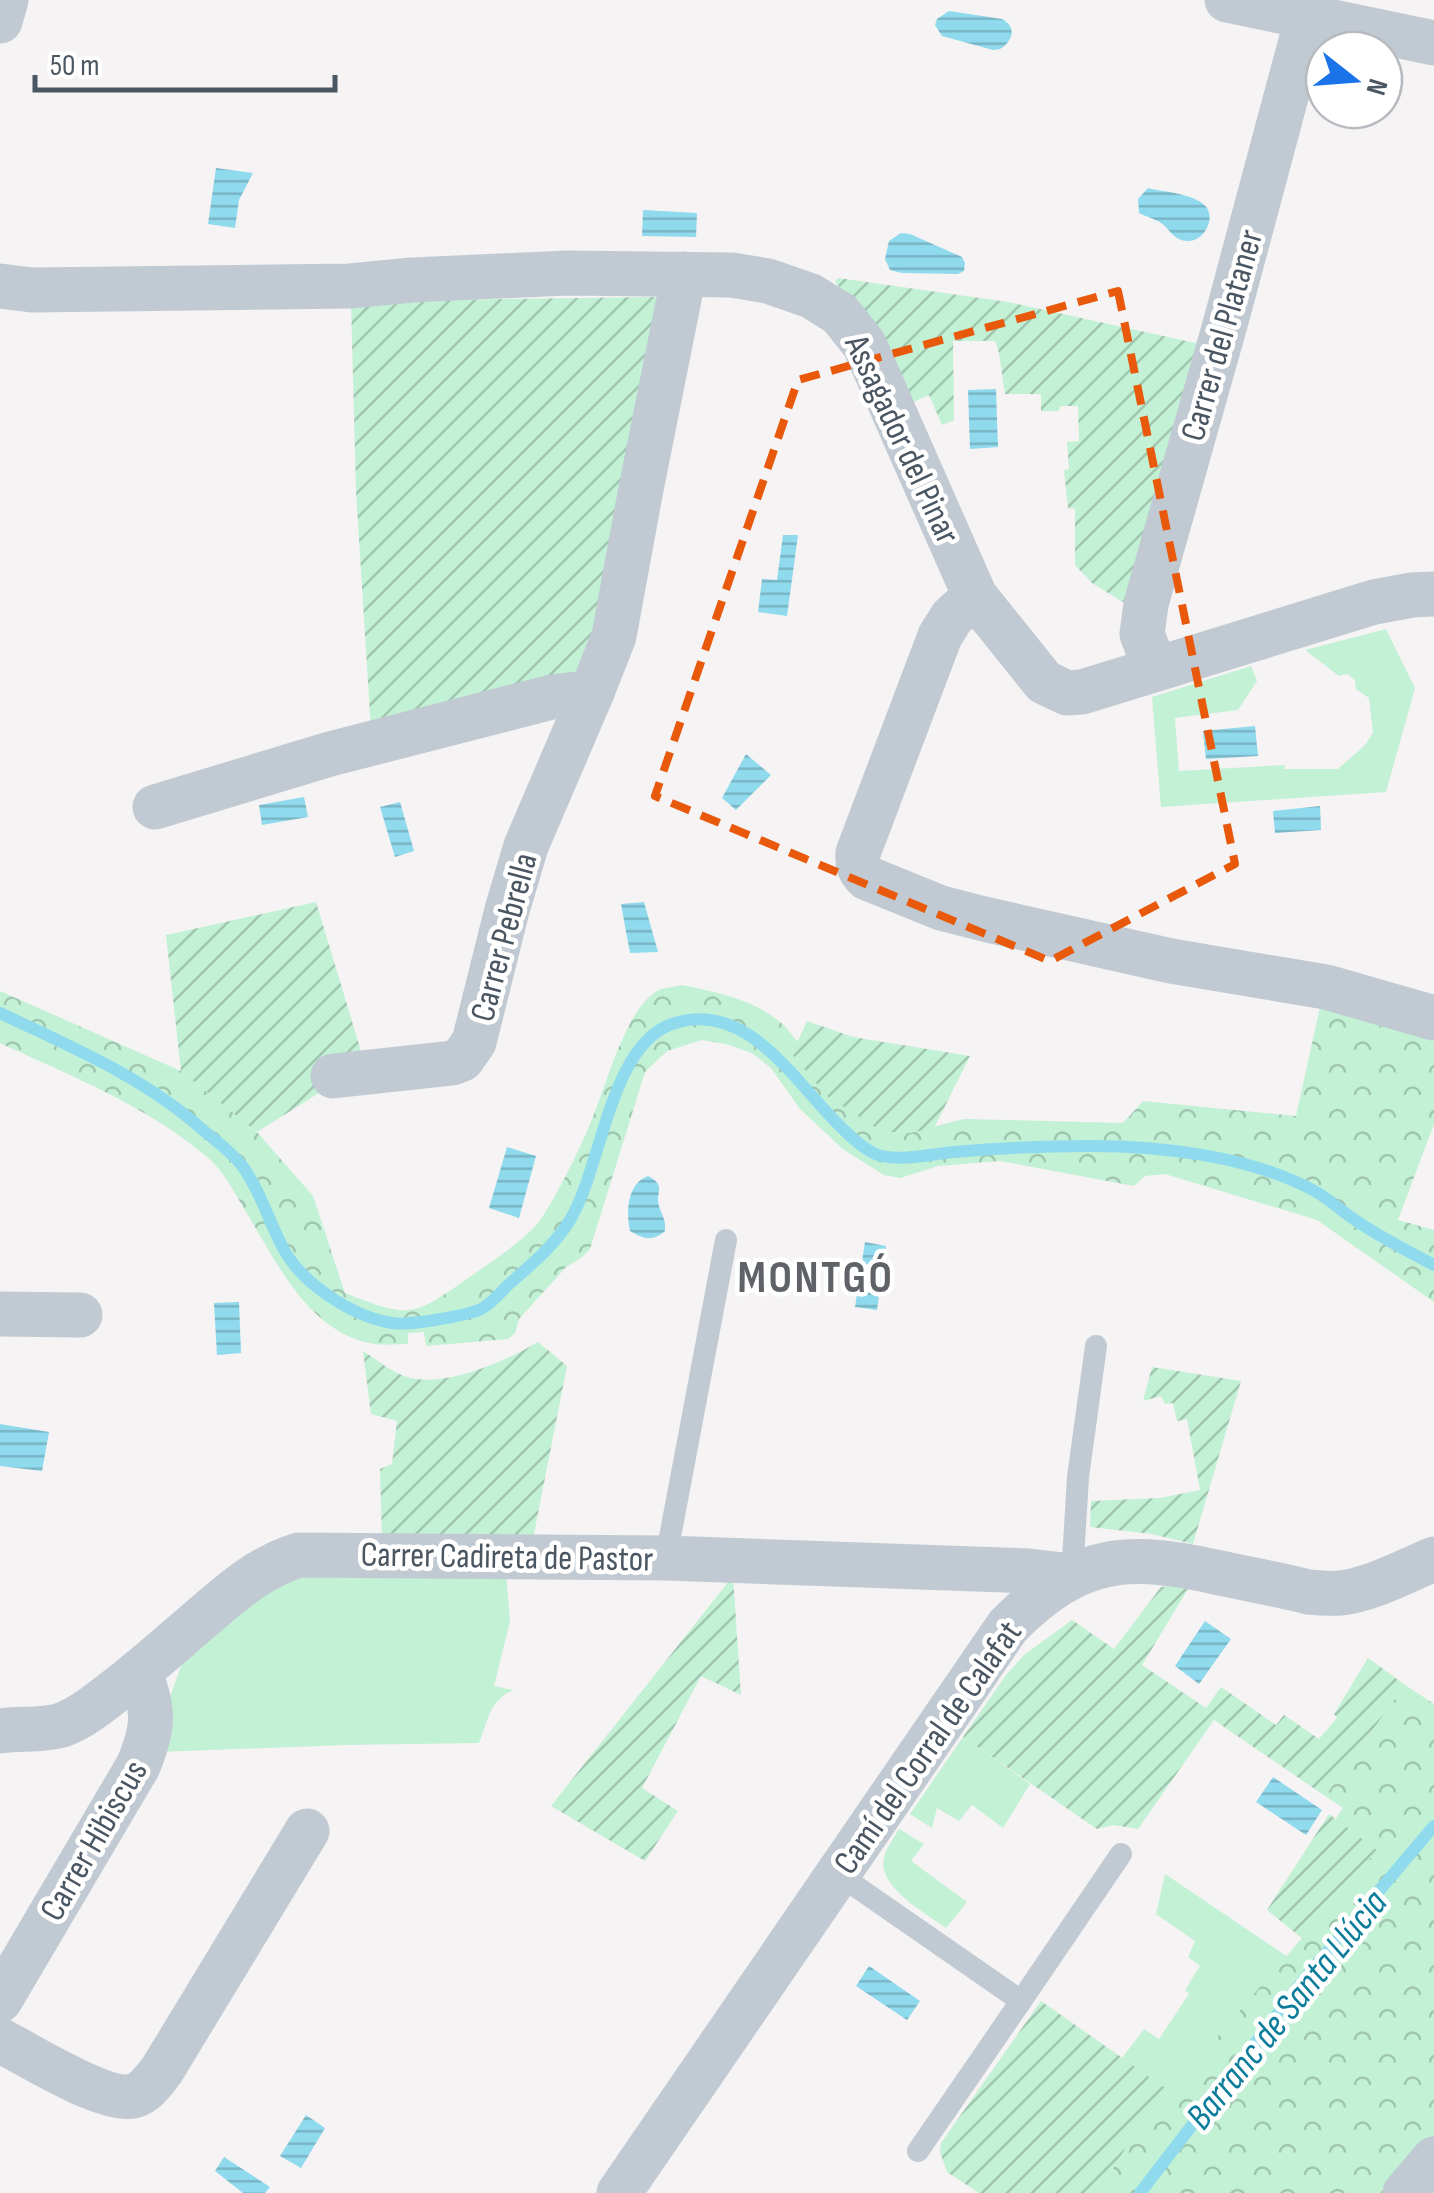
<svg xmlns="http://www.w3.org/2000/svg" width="1434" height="2193" font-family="'Sofia Sans Condensed',sans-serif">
<defs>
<pattern id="forest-crowns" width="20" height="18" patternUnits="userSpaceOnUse" patternTransform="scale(2.5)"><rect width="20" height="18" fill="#c3f1d5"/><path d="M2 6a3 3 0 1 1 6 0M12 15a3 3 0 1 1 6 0" fill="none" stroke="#a0c6b0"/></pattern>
<pattern id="garden-furrows" width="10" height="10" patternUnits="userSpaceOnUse" patternTransform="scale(2.5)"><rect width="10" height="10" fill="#c3f1d5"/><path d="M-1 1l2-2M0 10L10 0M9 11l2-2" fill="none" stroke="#a0c6b0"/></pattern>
<pattern id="water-rules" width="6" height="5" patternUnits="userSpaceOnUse" patternTransform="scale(2.5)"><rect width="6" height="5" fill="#90daee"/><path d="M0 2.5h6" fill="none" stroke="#78b4c4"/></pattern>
</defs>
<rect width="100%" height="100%" fill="#f5f3f3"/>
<g fill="#c3f1d5">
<polygon points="1386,629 1415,688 1386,792 1161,807 1152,697 1251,666 1257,681 1238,710 1175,718 1179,771 1285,765 1284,769 1338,769 1365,745 1373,733 1369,698 1356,689 1355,680 1347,674 1339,676 1305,650"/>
<path d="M506 1572 510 1621 494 1686 514 1690C489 1700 489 1719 479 1743L345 1745 159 1752 171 1694 184 1658 283 1577Z"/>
<polygon points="963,1737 1030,1784 1003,1828 972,1805 959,1821 937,1808 932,1828 910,1814"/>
<path d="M899 1829 924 1844 911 1861 967 1902 946 1928C926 1913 877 1887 884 1858 886 1848 894 1838 899 1829Z"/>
<polygon points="1165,1874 1288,1957 1171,2092 1122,2058 1144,2029 1159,2039 1189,1994 1185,1990 1200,1966 1188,1957 1195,1941 1156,1914"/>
</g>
<g fill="url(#forest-crowns)">
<path d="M682 985C712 991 750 999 775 1018 784 1024 791 1034 798 1042L793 1055 875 1127 891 1132 909 1133 964 1119 1123 1123 1143 1101 1296 1116 1320 1007 1434 1032V1124L1398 1220 1434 1230V1302L1317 1220 1165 1174 1145 1176 1134 1186 1000 1161 938 1166 900 1178 884 1175 844 1150 800 1109 771 1068 752 1053 726 1044 702 1040 667 1051 645 1072 590 1249 581 1258 566 1267 519 1319 515 1333 508 1339 426 1346 424 1332 408 1333V1344C396 1344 381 1346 369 1343 305 1329 275 1258 243 1207 233 1190 223 1170 207 1157 147 1106 71 1076 0 1043V991L181 1071 257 1132 313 1196 345 1293C411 1319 412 1317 470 1277 489 1263 528 1238 541 1219 559 1191 577 1155 590 1124 605 1091 625 1007 659 990 666 987 675 987 682 985Z"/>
<polygon points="1405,1685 1434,1704 1434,2140 1388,2193 1098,2193 1133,2136 1377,1850 1335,1820 1343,1808 1325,1796"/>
</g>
<g fill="url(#garden-furrows)">
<polygon points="838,278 1008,302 1200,344 1126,604 1092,583 1075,565 1075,509 1068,508 1064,470 1069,469 1067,442 1079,441 1078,406 1060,406 1059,411 1041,411 1041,394 1005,394 999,353 995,341 953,341 954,420 942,425 929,395 907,405 859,311 835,282"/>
<polygon points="655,297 661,306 599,626 579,669 564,680 371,730 356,491 351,301"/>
<polygon points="316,902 364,1061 322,1091 257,1132 181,1071 166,935"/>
<polygon points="807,1021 853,1037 970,1056 934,1128 909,1133 891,1132 875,1127 827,1096 792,1054"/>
<path d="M538 1342 567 1366 533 1539H382L380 1469 392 1464 397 1421 371 1414 363 1351C376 1359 390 1371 404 1376 442 1390 506 1361 538 1342Z"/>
<polygon points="1152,1367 1241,1381 1193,1544 1152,1534 1090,1527 1091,1501 1160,1498 1200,1490 1187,1419 1177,1421 1173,1403 1165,1404 1161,1396 1143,1401"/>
<polygon points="733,1576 741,1695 701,1676 642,1788 678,1811 645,1861 551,1806"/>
<polygon points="1191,1584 1142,1665 1206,1708 1221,1687 1276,1725 1284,1715 1319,1739 1337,1718 1334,1714 1368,1658 1405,1685 1325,1796 1214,1720 1138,1829 1114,1825 1097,1829 963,1737 1006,1675 1024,1655 1072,1620 1114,1649 1161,1587"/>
<polygon points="1329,1814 1377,1850 1303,1939 1267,1910"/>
<polygon points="1041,2001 1171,2092 1133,2136 1098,2193 979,2193 947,2172 940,2152 941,2143"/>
</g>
<g fill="url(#water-rules)">
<path d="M949 11 1002 19C1017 27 1013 41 1000 49L993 50 942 36 935 25 937 19Z"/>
<polygon points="216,168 253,173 239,200 235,228 208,224"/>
<path d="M1148 188C1164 192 1188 193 1202 203 1219 214 1205 243 1186 241 1172 239 1170 229 1161 223 1154 218 1146 217 1139 213L1138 199Z"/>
<polygon points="643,210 697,213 696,237 642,236"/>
<polygon points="901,233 910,234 962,257 965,263 964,271 958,274 902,273 890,270 885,259 889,241"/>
<polygon points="996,389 998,447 970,449 968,390"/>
<polygon points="783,535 798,535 787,616 758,612 762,579 777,580"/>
<polygon points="1255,726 1258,756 1206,759 1203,731"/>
<polygon points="746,754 771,775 736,810 722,798"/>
<polygon points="304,797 308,817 262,825 259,805"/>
<polygon points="400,802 414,851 395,857 380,807"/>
<polygon points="1320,806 1321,830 1275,833 1273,811"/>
<polygon points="644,902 658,952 630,953 621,904"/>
<polygon points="507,1147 536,1156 519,1218 489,1208"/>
<path d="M648 1176C667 1186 655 1191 659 1206 662 1216 666 1219 665 1231 652 1242 644 1239 630 1231 626 1211 627 1184 648 1176Z"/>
<polygon points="865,1242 886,1246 877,1310 855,1307"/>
<polygon points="239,1302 241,1353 217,1355 214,1303"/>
<polygon points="0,1424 49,1432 42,1471 0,1466"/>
<polygon points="1205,1621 1231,1639 1199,1684 1175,1666"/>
<polygon points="1273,1777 1322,1810 1306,1835 1256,1802"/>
<polygon points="869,1966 920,2001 907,2020 856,1986"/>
<polygon points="306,2115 325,2128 301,2168 280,2156"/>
<polygon points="224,2157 270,2187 265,2193 243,2193 215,2171"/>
</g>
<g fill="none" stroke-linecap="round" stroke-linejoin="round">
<g stroke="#90daee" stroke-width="12">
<path d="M0 1013C71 1047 144 1077 203 1130 216 1141 233 1153 243 1167 261 1192 269 1222 283 1248 301 1283 353 1317 392 1323 408 1326 465 1316 481 1309 491 1304 500 1293 508 1285 531 1265 554 1246 570 1220 602 1168 609 1046 672 1024 749 997 798 1088 845 1131 855 1141 868 1153 882 1156 905 1161 931 1154 954 1152 999 1148 1045 1146 1090 1146 1162 1146 1247 1156 1311 1189 1327 1197 1340 1210 1355 1220 1380 1237 1407 1251 1434 1265"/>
<polyline points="1140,2193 1306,1977 1434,1826"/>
</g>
<g stroke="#c1cad2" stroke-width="22">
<polyline points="666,1558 726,1240"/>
<polyline points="1072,1576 1078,1477 1096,1346"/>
<polyline points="838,1874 1021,2001 1121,1854"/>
<polyline points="918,2151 1021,2001"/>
</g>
<g stroke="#c1cad2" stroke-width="45">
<polyline points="1227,0 1434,43"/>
<polyline points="0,21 6,0"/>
<polyline points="0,286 32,290 350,286 412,280 567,273 732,275 768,281 811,296 840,314 864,344 975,596 1044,682 1067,693 1082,692 1374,602 1412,595 1434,594"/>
<path d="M975 596 952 617 940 636 858 853C857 864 859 870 867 878L941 908 984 919 1171 961 1326 987 1434 1018"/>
<polyline points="1155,668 1142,634 1146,604 1226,321 1312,0"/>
<polyline points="155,807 330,754 552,697 592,692 614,636 640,494 684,274"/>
<polyline points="333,1076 452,1063 462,1059 474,1042 507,910 526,846 592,692"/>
<polyline points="0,1314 80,1315"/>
<path d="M0 1731C20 1728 42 1731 62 1725 83 1717 102 1701 120 1687 148 1665 175 1641 203 1617 233 1591 260 1567 299 1555L666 1558 1029 1571 1072 1576"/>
<path d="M0 2000 138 1766C154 1728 155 1709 139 1672"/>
<path d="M0 2040C26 2054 106 2103 133 2096 146 2093 154 2080 162 2070L307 1831"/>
<path d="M619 2193 1008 1626C1081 1553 1128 1552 1225 1574 1253 1580 1281 1585 1308 1592 1319 1593 1330 1594 1341 1593 1373 1589 1405 1571 1434 1559"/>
<polyline points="1405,2193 1434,2159"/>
</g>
</g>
<path fill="none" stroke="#e8590c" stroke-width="8" stroke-dasharray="20 12" stroke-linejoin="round" d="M1118 291 1235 864 1050 961 655 796 798 380Z"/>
<g text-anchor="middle" stroke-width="9" stroke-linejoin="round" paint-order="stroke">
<g font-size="35" fill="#4a5661" stroke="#fff">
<text transform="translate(1221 335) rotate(-74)" y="12">Carrer del Plataner</text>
<text transform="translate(903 439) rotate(65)" y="12">Assagador del Pinar</text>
<text transform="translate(503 937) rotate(-75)" y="12">Carrer Pebrella</text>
<text transform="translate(507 1556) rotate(1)" y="12">Carrer Cadireta de Pastor</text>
<text transform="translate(927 1747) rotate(-55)" y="12">Camí del Corral de Calafat</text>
<text transform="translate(93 1840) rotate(-60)" y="12">Carrer Hibiscus</text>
</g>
<g font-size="38" font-style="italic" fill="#0c7c9b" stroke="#fff">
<text transform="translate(1286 2009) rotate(-51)" y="13">Barranc de Santa Llúcia</text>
</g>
<g font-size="45" font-weight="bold" letter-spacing="2.5" fill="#5f6368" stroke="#fff">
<text x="816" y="1292">MONTGÓ</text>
</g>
</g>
<g transform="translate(1354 80) rotate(107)"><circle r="48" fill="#ffffff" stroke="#b7bbc0" stroke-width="2.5"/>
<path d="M0-8L18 38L0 25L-18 38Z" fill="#1a73e8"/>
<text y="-15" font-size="28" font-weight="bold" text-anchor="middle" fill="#4a5661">N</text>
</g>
<path d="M35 75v15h300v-15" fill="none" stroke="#4a5661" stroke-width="5"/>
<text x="50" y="75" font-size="30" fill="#4a5661" stroke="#ffffff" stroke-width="8" paint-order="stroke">50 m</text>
</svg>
